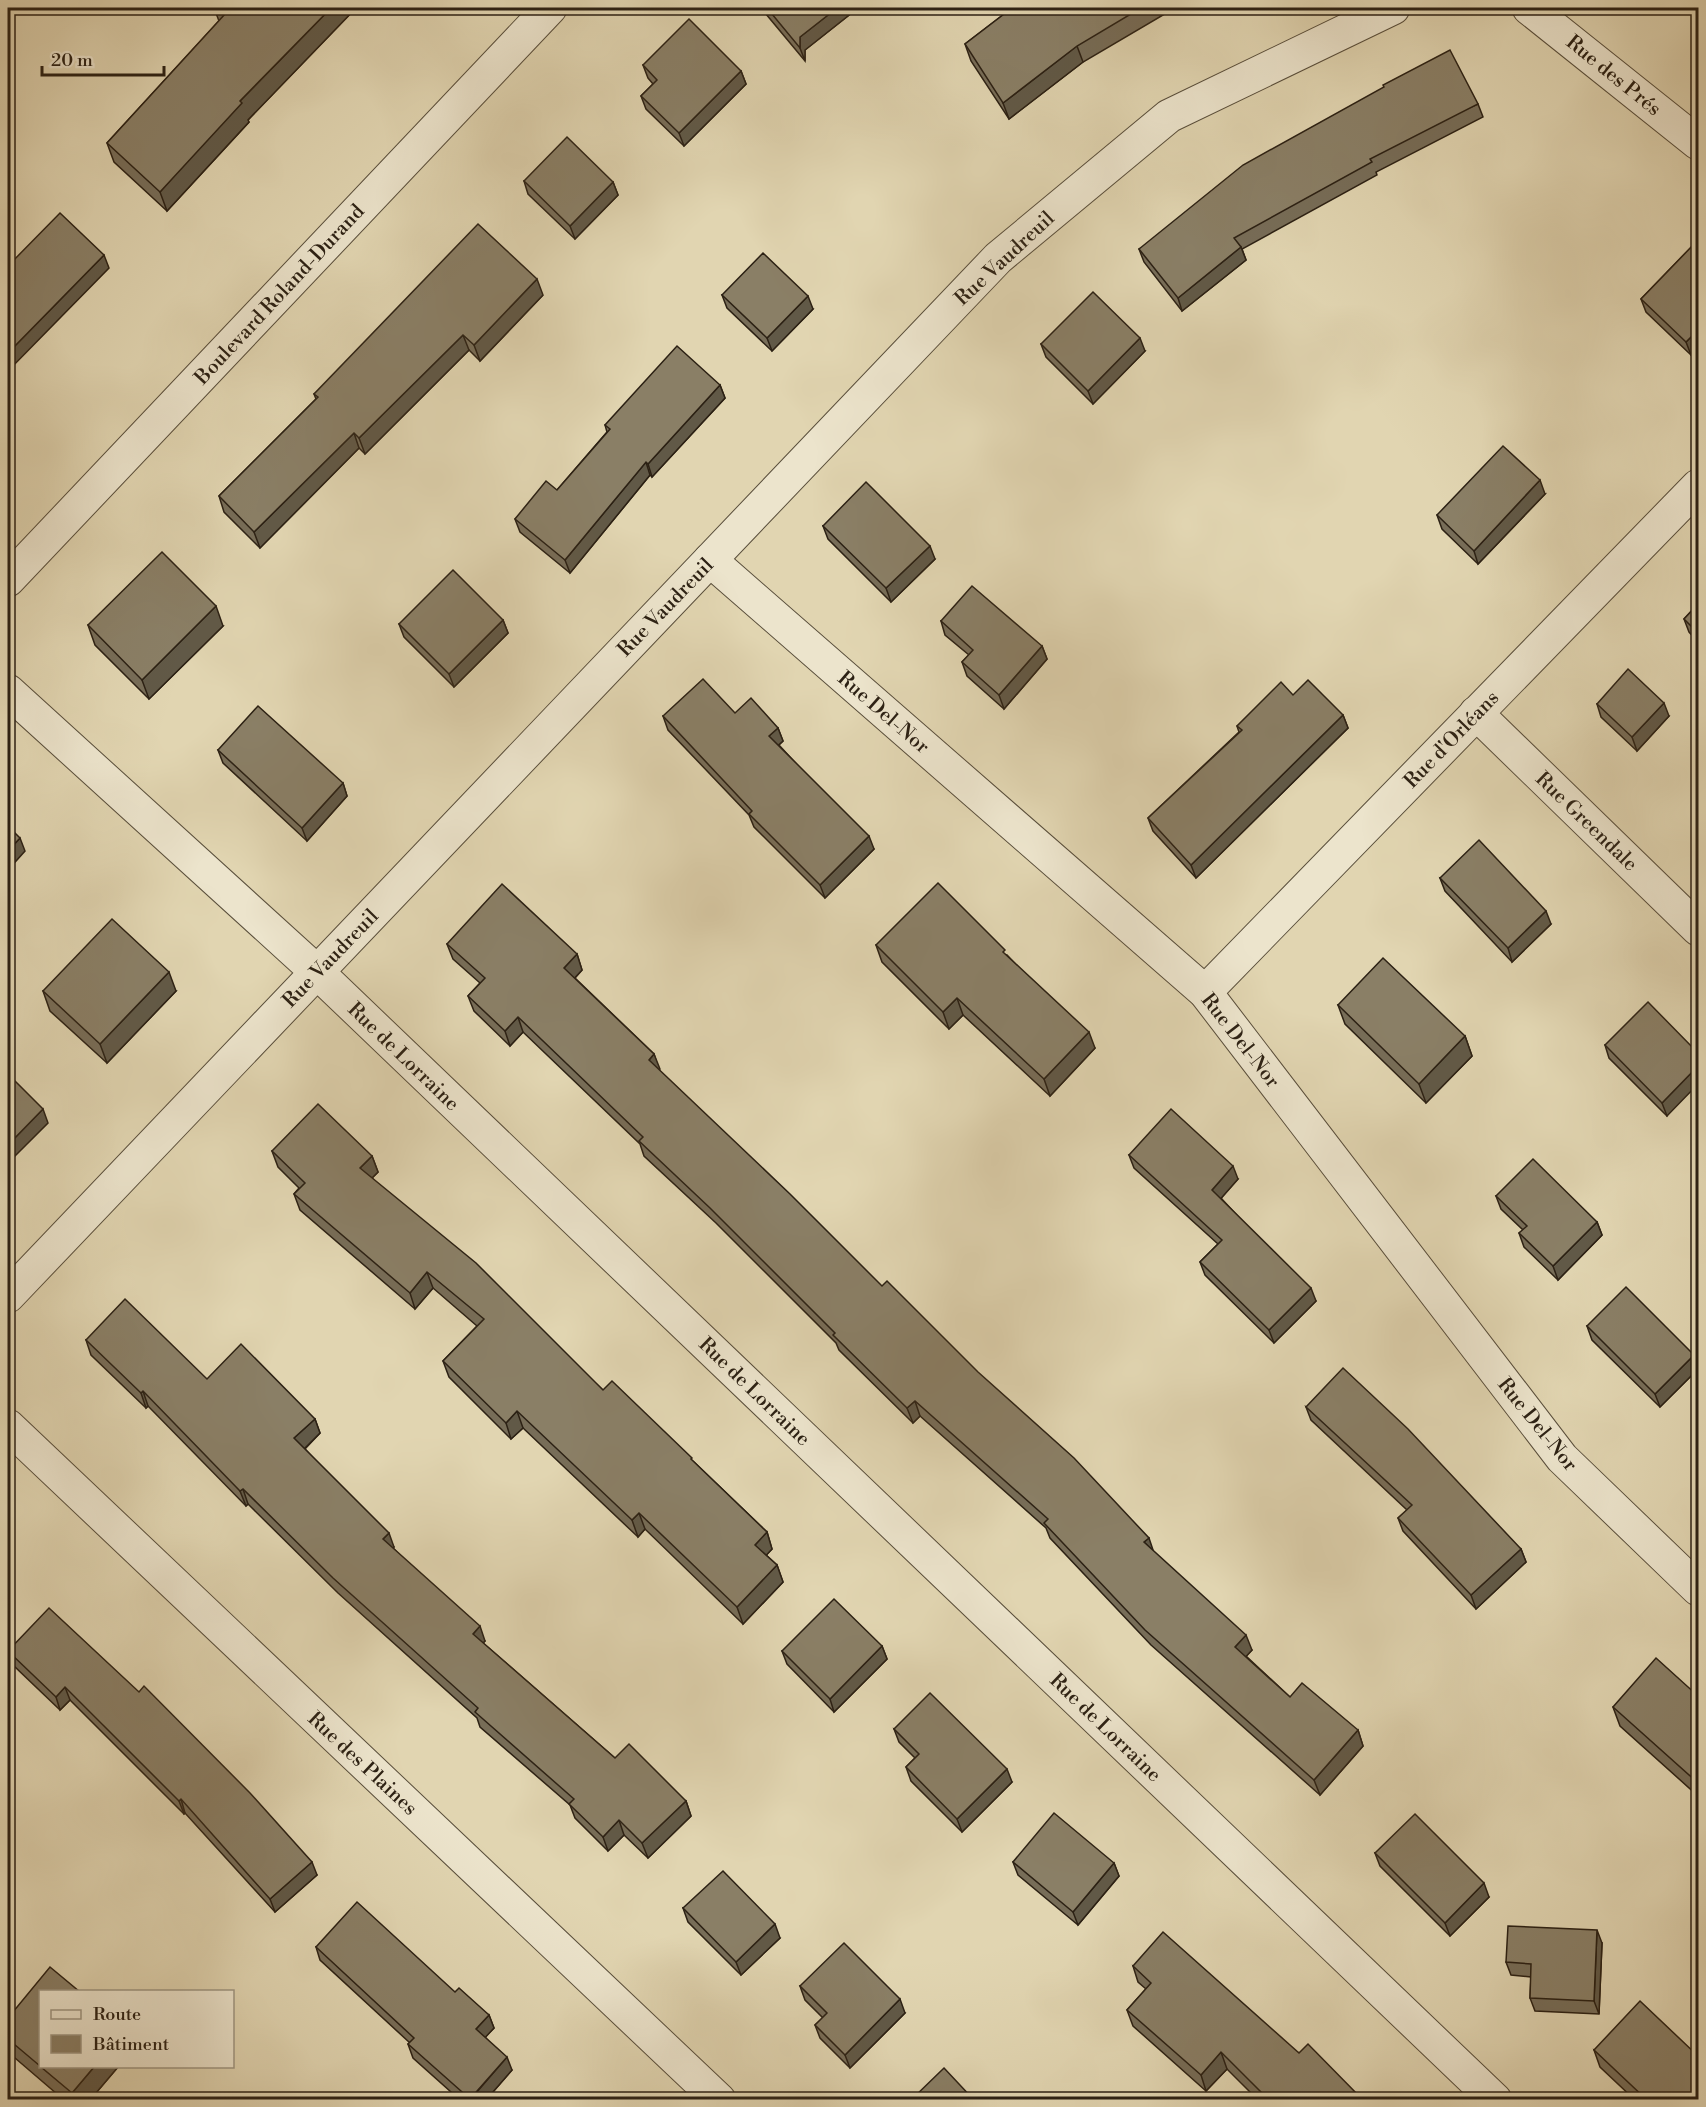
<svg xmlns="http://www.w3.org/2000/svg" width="1706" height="2107" font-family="'Libre Bodoni',serif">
<rect width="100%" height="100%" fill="#e1d5b1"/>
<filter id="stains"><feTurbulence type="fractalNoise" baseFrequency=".00333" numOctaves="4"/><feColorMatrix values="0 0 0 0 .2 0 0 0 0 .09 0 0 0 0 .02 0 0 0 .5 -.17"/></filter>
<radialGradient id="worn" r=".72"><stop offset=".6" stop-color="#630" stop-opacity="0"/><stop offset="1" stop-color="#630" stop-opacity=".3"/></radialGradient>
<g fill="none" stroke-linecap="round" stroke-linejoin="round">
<defs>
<g id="minor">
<polyline points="1529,8 1698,143"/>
<polyline points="710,560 1205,992 1562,1458 1698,1589"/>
<polyline points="8,691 317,972 1495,2100"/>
<polyline points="1476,713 1698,929"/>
<polyline points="1205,992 1698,486"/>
<polyline points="8,1296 998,258 1169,116 1393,8"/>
<polyline points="8,1426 719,2100"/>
</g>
<polyline id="tertiary" points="8,580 550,8"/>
</defs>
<use href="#minor" stroke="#594e3b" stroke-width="35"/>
<use href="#tertiary" stroke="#594e3b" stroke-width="35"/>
<use href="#minor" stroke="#ece4cc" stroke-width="33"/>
<use href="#tertiary" stroke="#ece4cc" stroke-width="33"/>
</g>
<g fill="#776d58" stroke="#2c2114" stroke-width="1.5">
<polygon points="214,8 356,8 248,120 249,122 167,211 114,162 107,143 219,21"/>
<polygon points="761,8 858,8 805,50 805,61"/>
<polygon points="1012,8 1175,8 1083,62 1009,119 971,61 965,44"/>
<polygon points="643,65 741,71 746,84 684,146 646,109 641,96 653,84 648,78"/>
<polygon points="1478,104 1483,117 1376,172 1377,175 1242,249 1246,260 1182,311 1144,262 1139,249"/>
<polygon points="524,181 613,182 618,195 575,239 528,194"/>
<polygon points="1698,240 1698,348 1691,355 1646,312 1641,299"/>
<polygon points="543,295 480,361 469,350 365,454 359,448 260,548 224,512 219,496 316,399 314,394"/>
<polygon points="722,295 813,309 772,351 727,308"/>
<polygon points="1041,344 1145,351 1093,404 1046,357"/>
<polygon points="720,385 725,398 652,477 650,475 570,573 520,532 515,519 557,490 607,432 605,425"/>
<polygon points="1545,494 1478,564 1442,529 1437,515"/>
<polygon points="823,526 935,559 891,602 828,539"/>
<polygon points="1698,604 1698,642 1689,632 1684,619"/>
<polygon points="503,620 508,633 454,687 404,637 399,624"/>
<polygon points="941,621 1042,646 1047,659 1004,709 967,676 962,662 969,655 945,635"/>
<polygon points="88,625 223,626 149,699 95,645"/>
<polygon points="1293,695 1343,715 1348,728 1196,878 1153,831 1148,818 1239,732 1237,726"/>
<polygon points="1597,704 1669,716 1637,751 1601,717"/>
<polygon points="735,713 778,728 783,741 779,745 874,849 825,898 754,827 749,815 668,730 663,716"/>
<polygon points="218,750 343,783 347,796 307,841 223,763"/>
<polygon points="1440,878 1551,924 1512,962 1445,891"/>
<polygon points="447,944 577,954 582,970 575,978 654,1054 659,1070 1153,1551 1252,1650 1246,1656 1290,1697 1358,1730 1363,1746 1320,1795 1151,1645 1050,1538 1046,1528 920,1416 913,1423 839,1350 836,1343 716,1223 644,1156 640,1144 523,1032 510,1046 474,1011 468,996 480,983 453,959"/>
<polygon points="876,945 1007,955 1095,1048 1050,1096 963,1015 949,1029 882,962"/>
<polygon points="43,991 176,991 107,1063 50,1011"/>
<polygon points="1338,1005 1465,1036 1472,1056 1426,1103 1345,1024"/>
<polygon points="1605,1045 1698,1053 1667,1116 1609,1058"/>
<polygon points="272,1151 372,1156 378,1172 372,1178 603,1390 694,1462 767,1532 772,1549 766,1555 777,1565 783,1582 743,1624 645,1529 638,1537 523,1428 511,1439 449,1377 443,1361 477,1326 433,1288 415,1309 300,1210 294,1194 299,1188 278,1167"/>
<polygon points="1129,1155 1238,1179 1221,1198 1316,1301 1274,1343 1205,1275 1200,1262 1218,1244 1134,1168"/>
<polygon points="1496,1196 1597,1222 1602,1235 1558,1280 1524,1247 1519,1233 1523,1230 1501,1209"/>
<polygon points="1587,1326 1694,1355 1698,1369 1660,1407 1592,1340"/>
<polygon points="86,1340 207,1379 315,1419 320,1433 305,1449 394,1547 393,1548 485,1641 483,1643 615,1758 686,1801 691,1816 648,1858 624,1835 608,1851 575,1818 570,1805 480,1727 477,1718 338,1593 248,1504 246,1506 148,1406 146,1408 91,1355"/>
<polygon points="1306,1407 1521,1549 1526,1562 1476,1609 1403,1531 1398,1518 1407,1510 1311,1420"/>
<polygon points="882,1646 887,1659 834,1712 787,1664 782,1651"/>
<polygon points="8,1651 139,1692 317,1875 275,1912 185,1813 184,1814 70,1700 60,1710 13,1665"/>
<polygon points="1698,1696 1698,1796 1620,1726 1613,1707"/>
<polygon points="894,1729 1012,1782 962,1832 911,1781 906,1767 915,1758 899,1742"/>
<polygon points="1375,1853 1489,1897 1450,1936 1380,1866"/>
<polygon points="1013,1862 1114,1863 1119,1876 1078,1925 1018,1875"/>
<polygon points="683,1908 780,1938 741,1975 688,1922"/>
<polygon points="1602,1943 1599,2014 1535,2011 1530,1998 1531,1977 1511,1975 1506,1962"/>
<polygon points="316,1947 455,1992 489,2015 494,2028 485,2037 512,2070 486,2100 460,2100 413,2058 408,2044 410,2043 320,1960"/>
<polygon points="1133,1966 1299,2053 1363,2100 1258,2100 1227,2069 1206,2091 1133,2026 1127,2010 1146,1989 1138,1982"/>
<polygon points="800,1986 905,2013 850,2068 820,2038 815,2025 823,2018 805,2000"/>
<polygon points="8,2018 118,2067 90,2100 64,2100 8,2052"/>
<polygon points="1594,2050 1698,2100 1635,2100 1600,2067"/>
</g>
<g fill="#615947" stroke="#2c2114" stroke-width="1.5">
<polygon points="331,8 356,8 248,120 249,122 167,211 160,192 240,101"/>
<polygon points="837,8 858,8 805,50 805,61 800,48 800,37"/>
<polygon points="1077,46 1083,62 1009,119 1003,103"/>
<polygon points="741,71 746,84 684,146 679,133"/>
<polygon points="613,182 618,195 575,239 570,226"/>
<polygon points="1241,247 1246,260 1182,311 1178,298"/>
<polygon points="104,255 109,268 8,371 8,353"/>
<polygon points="537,279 543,295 480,361 474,345"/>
<polygon points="808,296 813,309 772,351 767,338"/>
<polygon points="1698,330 1698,348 1691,355 1686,342"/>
<polygon points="463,335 469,350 365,454 359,438"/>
<polygon points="1140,338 1145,351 1093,404 1088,391"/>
<polygon points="8,378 13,391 8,397"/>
<polygon points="720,385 725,398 652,477 648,464"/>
<polygon points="354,433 359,448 260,548 254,532"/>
<polygon points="646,462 650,475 570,573 565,560"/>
<polygon points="1540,480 1545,494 1478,564 1474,551"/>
<polygon points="930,546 935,559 891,602 886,588"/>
<polygon points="216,606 223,626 149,699 142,680"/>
<polygon points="503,620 508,633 454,687 449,674"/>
<polygon points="1042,646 1047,659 1004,709 999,695"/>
<polygon points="1664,703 1669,716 1637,751 1632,737"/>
<polygon points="1343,715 1348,728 1196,878 1191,865"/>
<polygon points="778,728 783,741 774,749 769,736"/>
<polygon points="343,783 347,796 307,841 302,828"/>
<polygon points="869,836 874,849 825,898 820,885"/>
<polygon points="20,838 25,851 8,870 8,851"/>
<polygon points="1546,911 1551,924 1512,962 1508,948"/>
<polygon points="577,954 582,970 570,983 564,968"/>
<polygon points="169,972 176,991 107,1063 100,1044"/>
<polygon points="957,998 963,1015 949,1029 943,1012"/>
<polygon points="518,1017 523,1032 510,1046 505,1031"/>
<polygon points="1089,1032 1095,1048 1050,1096 1044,1079"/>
<polygon points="1465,1036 1472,1056 1426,1103 1419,1084"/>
<polygon points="654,1054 660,1069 654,1075 649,1060"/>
<polygon points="1698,1066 1698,1084 1667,1116 1662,1103"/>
<polygon points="43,1109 48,1123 8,1163 8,1145"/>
<polygon points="372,1156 378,1172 366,1184 360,1168"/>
<polygon points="1233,1166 1238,1179 1217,1203 1212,1190"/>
<polygon points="1597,1222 1602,1235 1558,1280 1553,1266"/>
<polygon points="427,1272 433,1288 415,1309 410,1293"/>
<polygon points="1311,1288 1316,1301 1274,1343 1269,1330"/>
<polygon points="1694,1355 1698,1369 1660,1407 1655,1394"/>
<polygon points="143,1391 148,1406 146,1408 141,1393"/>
<polygon points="915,1401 920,1416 913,1423 907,1408"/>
<polygon points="517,1411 523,1428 511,1439 506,1423"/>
<polygon points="315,1419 320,1433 300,1453 294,1438"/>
<polygon points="243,1489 248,1504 246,1506 240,1491"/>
<polygon points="639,1513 645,1529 638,1537 632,1520"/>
<polygon points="767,1532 772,1549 761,1561 755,1545"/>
<polygon points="389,1533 394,1547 388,1554 383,1539"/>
<polygon points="1149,1538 1154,1553 1144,1542"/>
<polygon points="1521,1549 1526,1562 1476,1609 1471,1595"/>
<polygon points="777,1565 783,1582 743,1624 737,1607"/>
<polygon points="480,1626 485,1641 478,1648 473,1634"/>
<polygon points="1246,1635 1252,1650 1241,1662 1235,1647"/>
<polygon points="882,1646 887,1659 834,1712 830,1699"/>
<polygon points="65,1687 70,1700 60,1710 56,1697"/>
<polygon points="1358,1730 1363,1746 1320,1795 1314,1780"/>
<polygon points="1007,1769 1012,1782 962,1832 957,1819"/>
<polygon points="181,1799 185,1813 184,1814 179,1801"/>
<polygon points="686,1801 691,1816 648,1858 642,1843"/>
<polygon points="619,1820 624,1835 608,1851 603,1837"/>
<polygon points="312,1862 317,1875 275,1912 270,1899"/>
<polygon points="1114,1863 1119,1876 1078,1925 1073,1912"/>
<polygon points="1484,1883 1489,1897 1450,1936 1445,1923"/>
<polygon points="775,1924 780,1938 741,1975 736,1962"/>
<polygon points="1597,1930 1602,1943 1599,2014 1594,2001"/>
<polygon points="900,1999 905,2013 850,2068 845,2055"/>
<polygon points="489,2015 494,2028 481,2042 476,2029"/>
<polygon points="1221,2052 1227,2069 1206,2091 1201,2075"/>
<polygon points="507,2057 512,2070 486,2100 470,2100"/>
<polygon points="94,2067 118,2067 90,2100 75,2100 72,2093"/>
</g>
<g fill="#8a7f66" stroke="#2c2114" stroke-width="1.5">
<polygon points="218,8 331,8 240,101 242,103 160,192 107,143 225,14"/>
<polygon points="767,8 837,8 800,37 800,48"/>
<polygon points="1012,8 1141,8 1077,46 1003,103 965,44"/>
<polygon points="689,19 741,71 679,133 641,96 657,80 643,65"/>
<polygon points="1450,50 1478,104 1370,159 1372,162 1234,238 1241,247 1178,298 1139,249 1243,165 1384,87 1383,85"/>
<polygon points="567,137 613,182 570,226 524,181"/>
<polygon points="60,213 104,255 8,353 8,266"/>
<polygon points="478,224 537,279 474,345 463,335 359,438 354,433 254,532 219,496 318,397 314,394"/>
<polygon points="1698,240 1698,330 1686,342 1641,299"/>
<polygon points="763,253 808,296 767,338 722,295"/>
<polygon points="1093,292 1140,338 1088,391 1041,344"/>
<polygon points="677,346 720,385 648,464 646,462 565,560 515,519 546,481 557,490 610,429 605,425"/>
<polygon points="1503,446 1540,480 1474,551 1437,515"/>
<polygon points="866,482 930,546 886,588 823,526"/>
<polygon points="162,552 216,606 142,680 88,625"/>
<polygon points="453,570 503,620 449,674 399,624"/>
<polygon points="972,586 1042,646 999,695 962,662 973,650 941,621"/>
<polygon points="1698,604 1698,633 1684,619"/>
<polygon points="1628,669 1664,703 1632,737 1597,704"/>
<polygon points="703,679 735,713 751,698 778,728 769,736 869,836 820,885 749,814 752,811 663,716"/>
<polygon points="1308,680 1343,715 1191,865 1148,818 1242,730 1237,726 1281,682 1293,695"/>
<polygon points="258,706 343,783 302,828 218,750"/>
<polygon points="8,826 20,838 8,851"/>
<polygon points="1479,840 1546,911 1508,948 1440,878"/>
<polygon points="938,883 1005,950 1003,952 1089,1032 1044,1079 957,998 943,1012 876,945"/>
<polygon points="502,884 577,954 564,968 654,1054 649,1060 790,1194 882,1286 887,1281 978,1372 1074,1458 1149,1538 1144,1542 1246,1635 1235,1647 1290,1697 1302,1683 1358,1730 1314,1780 1145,1630 1044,1523 1048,1519 915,1401 907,1408 833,1335 835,1333 710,1208 639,1141 643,1137 518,1017 505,1031 468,996 485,978 447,944"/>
<polygon points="112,919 169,972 100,1044 43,991"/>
<polygon points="1383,958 1465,1036 1419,1084 1338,1005"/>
<polygon points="1648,1002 1698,1053 1698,1066 1662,1103 1605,1045"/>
<polygon points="8,1074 43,1109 8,1145"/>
<polygon points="318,1104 372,1156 360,1168 476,1263 603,1390 612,1381 692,1458 691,1459 767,1532 755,1545 777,1565 737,1607 639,1513 632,1520 517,1411 506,1423 443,1361 484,1319 427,1272 410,1293 294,1194 305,1183 272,1151"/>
<polygon points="1171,1109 1233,1166 1212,1190 1311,1288 1269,1330 1200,1262 1222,1240 1129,1155"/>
<polygon points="1533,1159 1597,1222 1553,1266 1519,1233 1527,1226 1496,1196"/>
<polygon points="1626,1287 1694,1355 1655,1394 1587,1326"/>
<polygon points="125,1299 207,1379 241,1344 315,1419 294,1438 389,1533 383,1539 480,1626 473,1634 615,1758 629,1744 686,1801 642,1843 619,1820 603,1837 569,1804 574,1799 475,1712 478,1708 333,1578 243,1489 240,1491 143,1391 141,1393 86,1340"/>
<polygon points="1343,1368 1408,1429 1521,1549 1471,1595 1398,1518 1412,1505 1306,1407"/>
<polygon points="834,1599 882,1646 830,1699 782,1651"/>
<polygon points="49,1608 139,1692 144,1686 250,1793 312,1862 270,1899 181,1799 179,1801 65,1687 56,1697 8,1651"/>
<polygon points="1656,1658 1698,1696 1698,1783 1613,1707"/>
<polygon points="930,1693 1007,1769 957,1819 906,1767 919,1754 894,1729"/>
<polygon points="1054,1813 1114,1863 1073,1912 1013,1862"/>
<polygon points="1415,1814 1484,1883 1445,1923 1375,1853"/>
<polygon points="723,1871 775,1924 736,1962 683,1908"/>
<polygon points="357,1902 455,1992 459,1988 489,2015 476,2029 507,2057 470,2099 408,2044 414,2038 316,1947"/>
<polygon points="1508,1926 1597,1930 1594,2001 1530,1998 1531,1964 1506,1962"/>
<polygon points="1163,1932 1299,2053 1308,2044 1363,2100 1269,2100 1221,2052 1201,2075 1127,2010 1151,1983 1133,1966"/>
<polygon points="844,1943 900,1999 845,2055 815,2025 827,2013 800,1986"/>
<polygon points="50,1967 80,1992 40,1992 40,2066 8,2039 8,2018"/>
<polygon points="1640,2001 1698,2056 1698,2100 1647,2100 1594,2050"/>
<polygon points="41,2067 94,2067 72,2093"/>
<polygon points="944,2068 974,2100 911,2100"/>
</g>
<g text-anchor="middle" stroke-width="4.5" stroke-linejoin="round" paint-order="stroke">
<g font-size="20" fill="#2c2114" stroke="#ece4cc">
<text transform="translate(1614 75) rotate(39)" y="7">Rue des Prés</text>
<text transform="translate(1004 258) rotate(-43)" y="7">Rue Vaudreuil</text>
<text transform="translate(279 294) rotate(-47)" y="7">Boulevard Roland-Durand</text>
<text transform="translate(665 607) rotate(-46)" y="7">Rue Vaudreuil</text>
<text transform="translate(884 712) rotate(41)" y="7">Rue Del-Nor</text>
<text transform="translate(1451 739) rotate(-46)" y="7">Rue d'Orléans</text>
<text transform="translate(1587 821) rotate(44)" y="7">Rue Greendale</text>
<text transform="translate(330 958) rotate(-46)" y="7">Rue Vaudreuil</text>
<text transform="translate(1241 1040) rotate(52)" y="7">Rue Del-Nor</text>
<text transform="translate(404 1056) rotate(44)" y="7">Rue de Lorraine</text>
<text transform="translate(755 1391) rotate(44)" y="7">Rue de Lorraine</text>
<text transform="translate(1538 1424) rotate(51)" y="7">Rue Del-Nor</text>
<text transform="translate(1106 1727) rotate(44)" y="7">Rue de Lorraine</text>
<text transform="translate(363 1763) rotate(43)" y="7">Rue des Plaines</text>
</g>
</g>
<rect width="1706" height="2107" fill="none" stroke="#e1d5b1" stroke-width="30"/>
<rect x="9" y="9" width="1688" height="2089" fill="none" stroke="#2c2114" stroke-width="3"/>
<rect x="15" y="15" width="1676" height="2077" fill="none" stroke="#2c2114" stroke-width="1.5"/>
<rect x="39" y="1990" width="195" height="78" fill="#ece4cc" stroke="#9f9682" stroke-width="1.5"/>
<rect x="51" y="2010" width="30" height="9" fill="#ece4cc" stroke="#9f9682" stroke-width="1.5"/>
<text x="93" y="2020" font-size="18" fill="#2c2114">Route</text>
<rect x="51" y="2035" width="30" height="18" fill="#8a7f66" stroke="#9f9682" stroke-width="1.5"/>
<text x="93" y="2050" font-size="18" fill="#2c2114">Bâtiment</text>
<path d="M42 66v9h122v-9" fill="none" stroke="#2c2114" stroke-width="3"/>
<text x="51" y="66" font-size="18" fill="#2c2114" stroke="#ece4cc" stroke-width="4.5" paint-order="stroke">20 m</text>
<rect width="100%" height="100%" filter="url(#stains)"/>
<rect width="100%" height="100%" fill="url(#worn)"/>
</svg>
